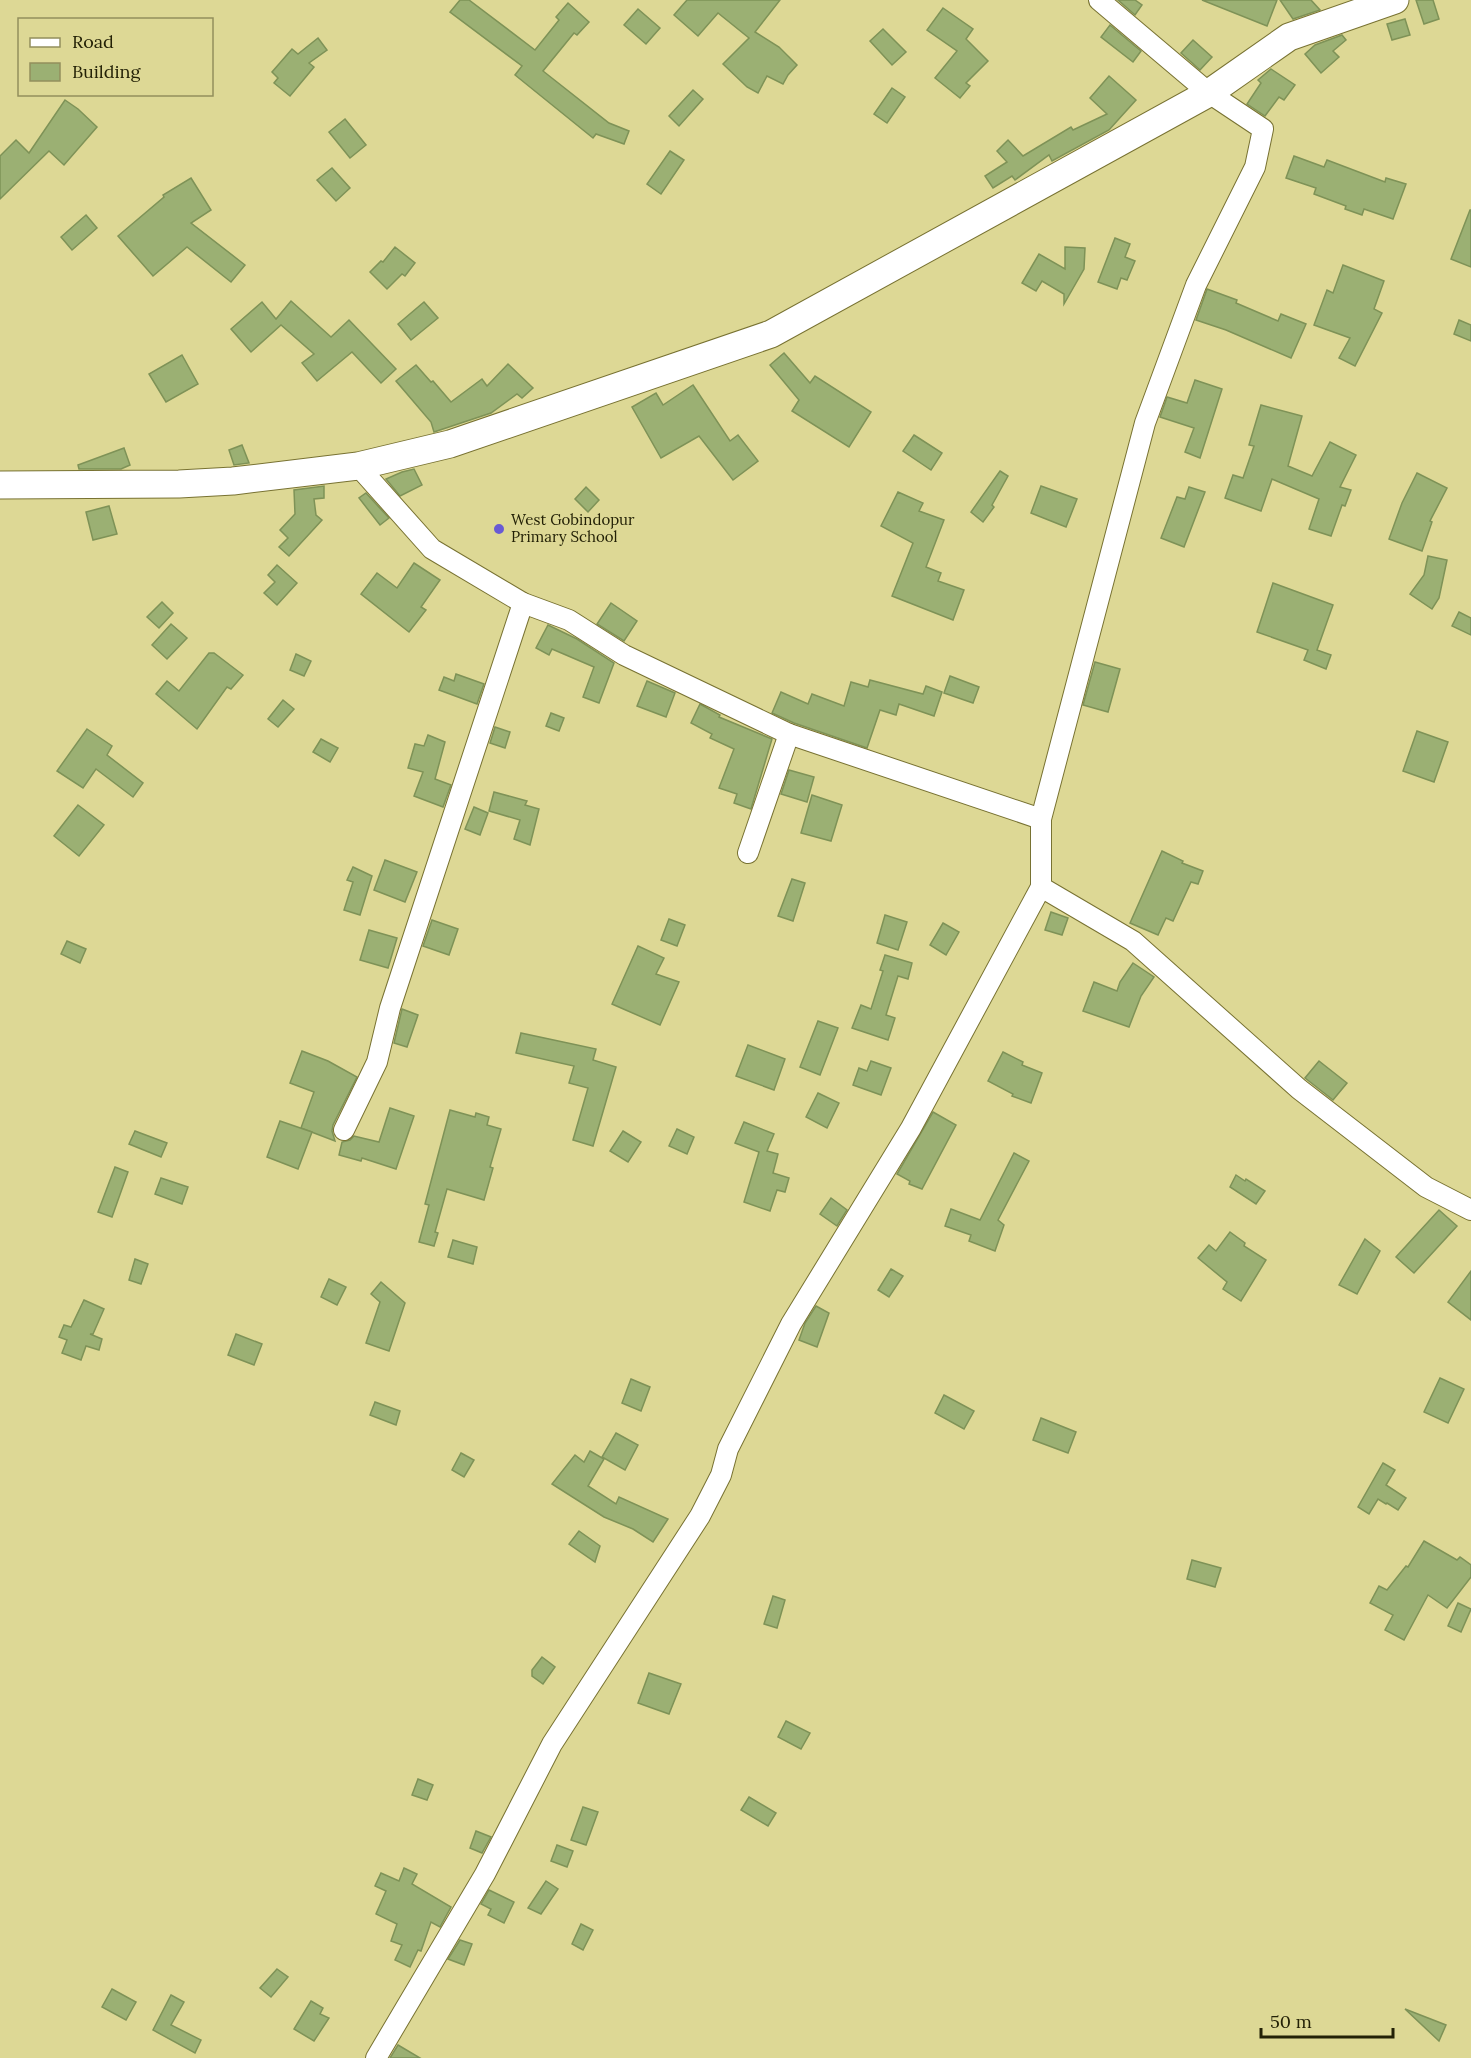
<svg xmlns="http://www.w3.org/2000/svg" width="1471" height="2058" font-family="Lora,serif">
<rect width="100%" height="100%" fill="#ddd895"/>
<g fill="#9bb073" stroke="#7e9257" stroke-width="1.5">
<polygon points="460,0 469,0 535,50 559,20 556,17 568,3 589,22 577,35 574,33 543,71 609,123 629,131 624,144 596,134 593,138 515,75 522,66 450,12"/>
<polygon points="687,0 780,0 755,32 779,47 797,65 788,75 783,84 767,76 758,93 747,87 723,64 749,38 718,13 698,36 674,15"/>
<polygon points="1118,0 1135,0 1142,5 1135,15"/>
<polygon points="1202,0 1277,0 1267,26"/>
<polygon points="1280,0 1311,0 1320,10 1293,19"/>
<polygon points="1416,0 1433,0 1439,19 1424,24"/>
<polygon points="943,8 973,29 966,39 988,61 966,83 970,86 960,98 935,78 957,51 927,30"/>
<polygon points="638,9 660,28 646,44 624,25"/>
<polygon points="1405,19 1410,35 1392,40 1387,24"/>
<polygon points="1110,25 1141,51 1133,62 1101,37"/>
<polygon points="883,29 906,52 892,65 870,41"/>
<polygon points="1342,35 1346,40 1333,51 1339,57 1321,73 1305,54 1315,45"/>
<polygon points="318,38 327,50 309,63 314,67 290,96 274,83 278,78 272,72 292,49 298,54"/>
<polygon points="1193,40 1212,57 1200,70 1181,53"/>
<polygon points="1271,69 1295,85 1284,100 1279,97 1265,116 1247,104 1261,83 1258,80"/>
<polygon points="1109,76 1136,100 1109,130 1052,161 1049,155 1015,180 1012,176 993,188 985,176 1007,162 997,151 1008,140 1023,156 1071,127 1073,130 1107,114 1090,98"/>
<polygon points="892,88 905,97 887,123 874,114"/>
<polygon points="693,90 703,99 679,126 669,116"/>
<polygon points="65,100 78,109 97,127 64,165 49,151 0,199 0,156 16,140 29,153"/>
<polygon points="345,119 366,145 350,158 329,132"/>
<polygon points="670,151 684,160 661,194 647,184"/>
<polygon points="1294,156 1324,167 1327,160 1385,182 1386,178 1406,184 1393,219 1364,209 1362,215 1345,209 1346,206 1314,194 1316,188 1286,178"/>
<polygon points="332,168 350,188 336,201 317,180"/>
<polygon points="191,178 211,210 191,223 245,265 231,282 187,247 153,276 118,236 164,197 163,195"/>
<polygon points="1470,210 1471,210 1471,267 1451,259"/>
<polygon points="86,215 97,228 72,250 61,237"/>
<polygon points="1115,238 1130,244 1125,257 1135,261 1127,280 1121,278 1117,289 1098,282"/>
<polygon points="395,247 415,263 405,276 402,274 387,289 370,272 381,261 383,262"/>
<polygon points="1065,247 1085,248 1084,269 1064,304 1064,294 1042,281 1036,291 1022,283 1039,254 1065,269"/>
<polygon points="1343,265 1384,281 1374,309 1382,313 1355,366 1339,358 1350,338 1314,325 1327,290 1333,293"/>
<polygon points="1207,289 1237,300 1236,303 1278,321 1281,314 1306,324 1291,358 1226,330 1196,320"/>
<polygon points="291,301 331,337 349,320 396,369 381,383 352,352 317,381 302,363 314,354 281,325 251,352 231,329 262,302 276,319"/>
<polygon points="424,302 438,318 411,340 398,324"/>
<polygon points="1459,320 1471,325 1471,341 1454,334"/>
<polygon points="784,353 810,383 815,376 871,412 849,447 792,411 799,400 770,365"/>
<polygon points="182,355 198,384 166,402 149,374"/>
<polygon points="508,364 533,388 522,398 517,394 491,413 434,432 431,422 396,381 416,365 431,382 433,381 451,402 482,379 487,386"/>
<polygon points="1195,380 1222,389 1200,458 1185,452 1194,428 1160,417 1167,397 1187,403"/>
<polygon points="693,385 730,441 738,435 758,461 733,480 699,436 661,458 632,407 656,393 663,405"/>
<polygon points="1261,405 1302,416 1288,466 1312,476 1330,442 1356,455 1340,487 1351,490 1345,506 1342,505 1331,536 1309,529 1319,499 1272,479 1261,511 1225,498 1233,475 1243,478 1254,446 1249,445"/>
<polygon points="914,435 942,453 931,470 903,451"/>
<polygon points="242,445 249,463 234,465 229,450"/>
<polygon points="124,448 130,465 121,469 79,469 78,465"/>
<polygon points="414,469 422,485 400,496 386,479 402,472"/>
<polygon points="1000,471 1008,476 992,505 994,507 983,522 971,512"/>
<polygon points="1417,473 1447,488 1430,521 1432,522 1422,551 1389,539 1402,503"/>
<polygon points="324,486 324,498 314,499 316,515 322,520 289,556 279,547 288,538 280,530 295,514 294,490"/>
<polygon points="1041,486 1077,499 1066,527 1031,513"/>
<polygon points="586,487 599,500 588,512 575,499"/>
<polygon points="1189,487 1205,492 1184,547 1161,538 1177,497 1185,499"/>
<polygon points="898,492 923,503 919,511 944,520 926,567 941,573 938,581 964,590 953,620 892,596 913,543 881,526"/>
<polygon points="366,493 389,518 380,525 359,498"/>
<polygon points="109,506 117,534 93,540 86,512"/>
<polygon points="1428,556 1447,560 1439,598 1432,609 1410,594 1424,575"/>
<polygon points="414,563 440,580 421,607 426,610 409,632 361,594 377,573 397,588"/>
<polygon points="277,565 297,583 277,605 264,593 275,582 268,575"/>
<polygon points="1273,583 1333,605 1317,650 1331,655 1326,669 1304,660 1308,650 1257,632"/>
<polygon points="162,602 173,613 159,628 147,617"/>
<polygon points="611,603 637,621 624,641 597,624"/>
<polygon points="1459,612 1471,618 1471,635 1452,626"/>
<polygon points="171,624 187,638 167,659 152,645"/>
<polygon points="548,625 577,639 614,663 599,703 583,697 594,667 552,649 549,655 536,648"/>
<polygon points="209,653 214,653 243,675 231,689 227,687 197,729 156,694 167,681 179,691"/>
<polygon points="296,654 311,661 304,676 290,670"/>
<polygon points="1095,662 1120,669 1108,712 1083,705"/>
<polygon points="456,674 484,684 477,704 439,690 444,677 454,681"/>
<polygon points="950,676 979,687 973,703 944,693"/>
<polygon points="870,680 923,694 926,686 942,692 934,716 899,704 896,715 880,710 867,748 794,723 772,713 781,692 808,704 812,694 844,706 851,682 868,687"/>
<polygon points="647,681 675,693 666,717 637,706"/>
<polygon points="283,700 294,709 278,727 268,719"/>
<polygon points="700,704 720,715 719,717 772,739 751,809 734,803 737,794 719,788 734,749 710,738 712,734 691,723"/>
<polygon points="551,713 564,718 559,731 546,726"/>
<polygon points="495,727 510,732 505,748 490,743"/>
<polygon points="87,729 112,746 107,755 143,783 133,797 96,769 83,788 57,771"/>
<polygon points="1417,731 1448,742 1434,782 1403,771"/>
<polygon points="428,735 445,742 435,779 451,785 443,807 414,796 423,772 408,768 415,744 424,746"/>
<polygon points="321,739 338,748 330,762 313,752"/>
<polygon points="789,770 814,777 807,802 781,794"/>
<polygon points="494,792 527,801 525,805 539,809 530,845 514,839 520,820 489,811"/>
<polygon points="812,795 842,805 831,841 801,833"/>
<polygon points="78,805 104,825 79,856 54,836"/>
<polygon points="474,807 488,813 480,835 465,829"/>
<polygon points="1162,851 1183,861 1182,863 1203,871 1198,884 1191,882 1173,921 1166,918 1158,935 1130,923"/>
<polygon points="385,860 417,872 405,902 374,890"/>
<polygon points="353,867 372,876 360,915 344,910 353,882 347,880"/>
<polygon points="792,879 805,883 793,921 778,916"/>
<polygon points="1051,912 1068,918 1062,935 1045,930"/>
<polygon points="885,915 907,922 898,950 877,943"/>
<polygon points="669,919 685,925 677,946 661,940"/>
<polygon points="432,920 458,929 449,955 423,946"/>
<polygon points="943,923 959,932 946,955 930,945"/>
<polygon points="369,930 397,938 388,968 360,960"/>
<polygon points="67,941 86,949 80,963 61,954"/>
<polygon points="638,946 664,958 656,974 679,982 660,1025 612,1004"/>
<polygon points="885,955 912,963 908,979 898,976 886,1015 895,1018 888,1040 852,1028 861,1005 871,1009 883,971 880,970"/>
<polygon points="1133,963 1154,977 1141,996 1129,1027 1083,1011 1094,982 1117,991 1120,982"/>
<polygon points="402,1009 418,1015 407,1047 394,1043"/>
<polygon points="818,1021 838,1028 820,1075 800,1067"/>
<polygon points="521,1033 596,1049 593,1060 616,1067 593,1146 573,1140 588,1088 569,1083 574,1066 516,1053"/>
<polygon points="748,1045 785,1059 774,1090 736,1076"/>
<polygon points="302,1051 328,1061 357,1077 333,1125 332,1131 335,1141 301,1128 314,1092 290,1083"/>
<polygon points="1003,1052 1023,1062 1022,1065 1042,1073 1031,1103 1012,1096 1013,1094 988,1081"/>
<polygon points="871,1061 891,1068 881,1095 853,1085 859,1068 867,1071"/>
<polygon points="1319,1061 1347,1083 1333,1100 1305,1078"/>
<polygon points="818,1093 839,1103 827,1128 806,1117"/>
<polygon points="390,1108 414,1116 396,1169 362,1158 361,1161 339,1155 342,1142 350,1140 354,1136 379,1142"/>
<polygon points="450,1110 475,1117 476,1113 489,1117 487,1125 501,1129 490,1167 493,1168 484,1200 447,1189 435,1232 438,1233 434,1246 419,1242 429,1205 425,1204"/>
<polygon points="933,1112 956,1125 922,1189 909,1184 910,1181 897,1174"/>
<polygon points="280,1121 312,1132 298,1169 267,1157"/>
<polygon points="744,1122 774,1134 767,1151 778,1154 773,1173 789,1178 785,1192 777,1190 770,1211 744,1202 759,1152 735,1143"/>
<polygon points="677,1129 694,1137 687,1154 669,1146"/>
<polygon points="135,1131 167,1143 161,1157 129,1144"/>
<polygon points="623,1131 641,1142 628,1162 610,1151"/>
<polygon points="1014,1153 1029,1161 998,1220 1004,1225 995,1251 969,1241 971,1235 945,1226 951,1209 980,1220"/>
<polygon points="115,1167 128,1172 112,1217 98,1212"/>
<polygon points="1236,1175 1245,1181 1246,1179 1265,1191 1256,1204 1230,1187"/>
<polygon points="161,1178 188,1187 182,1204 155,1194"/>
<polygon points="831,1198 847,1210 837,1226 820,1214"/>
<polygon points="1439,1210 1457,1226 1414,1273 1396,1257"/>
<polygon points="1230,1232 1245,1243 1244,1246 1266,1260 1241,1301 1223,1289 1227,1282 1198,1258 1209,1245 1216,1251"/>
<polygon points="1365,1239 1380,1251 1357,1294 1339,1285"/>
<polygon points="453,1240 477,1247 473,1264 448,1257"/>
<polygon points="135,1259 148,1264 141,1284 129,1280"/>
<polygon points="891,1269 903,1276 889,1297 878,1290"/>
<polygon points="1471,1271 1471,1320 1448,1302"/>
<polygon points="329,1279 346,1287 337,1305 321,1297"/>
<polygon points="381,1282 405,1303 389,1351 366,1343 380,1302 371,1294"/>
<polygon points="84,1300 104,1309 93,1334 90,1334 102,1339 99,1350 86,1346 81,1360 62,1353 67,1340 59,1337 64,1325 71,1327"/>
<polygon points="816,1306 829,1313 817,1347 799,1340 805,1323"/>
<polygon points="236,1334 262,1344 254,1365 228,1355"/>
<polygon points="1440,1378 1464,1389 1448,1423 1424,1412"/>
<polygon points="631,1379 650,1387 641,1411 622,1403"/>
<polygon points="944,1395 974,1411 964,1429 935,1413"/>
<polygon points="375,1402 400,1411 396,1425 370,1415"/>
<polygon points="1041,1418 1076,1432 1068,1453 1033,1440"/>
<polygon points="616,1433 638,1445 625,1470 602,1457"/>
<polygon points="590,1451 604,1459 588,1486 616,1504 619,1497 668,1519 653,1542 633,1529 604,1517 552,1484 575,1455 584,1462"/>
<polygon points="461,1453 474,1460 464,1477 452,1470"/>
<polygon points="1383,1463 1395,1470 1386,1485 1406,1498 1398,1510 1387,1503 1386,1504 1378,1499 1369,1514 1358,1507"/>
<polygon points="579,1531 600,1546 595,1562 569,1544"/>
<polygon points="1424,1541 1457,1560 1460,1557 1471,1565 1471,1577 1447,1608 1428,1595 1404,1640 1385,1630 1393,1615 1370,1603 1379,1586 1387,1590 1406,1566 1408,1567"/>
<polygon points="1192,1560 1221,1568 1215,1587 1187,1579"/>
<polygon points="773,1596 785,1600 777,1628 764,1624"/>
<polygon points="1458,1603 1471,1609 1461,1632 1448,1626"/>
<polygon points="542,1657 555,1667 543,1684 532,1676 532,1670"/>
<polygon points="649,1673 681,1684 669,1714 638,1703"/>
<polygon points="786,1721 810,1733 801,1749 778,1737"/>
<polygon points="418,1779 433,1785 427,1800 412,1795"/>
<polygon points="749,1797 776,1813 768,1826 741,1810"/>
<polygon points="583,1807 598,1812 586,1845 571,1840"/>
<polygon points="476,1831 491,1837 482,1853 470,1848"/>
<polygon points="557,1845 573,1851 567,1867 551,1861"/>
<polygon points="404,1868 417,1874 412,1884 451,1907 440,1927 431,1922 421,1951 418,1950 410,1967 395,1960 402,1945 391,1941 397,1924 376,1914 386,1891 375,1886 381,1873 399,1881"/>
<polygon points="546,1881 558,1889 541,1914 528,1908"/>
<polygon points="489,1890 514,1902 504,1923 488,1915 491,1909 481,1904"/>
<polygon points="581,1924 593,1930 583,1950 572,1944"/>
<polygon points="460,1940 472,1944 464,1965 448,1959"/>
<polygon points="277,1969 288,1977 271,1997 260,1988"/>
<polygon points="112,1989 136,2002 126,2020 102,2007"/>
<polygon points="171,1995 184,2002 171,2025 201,2040 195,2053 153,2030"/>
<polygon points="311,2001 323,2008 320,2014 329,2018 314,2041 294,2029"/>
<polygon points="1405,2009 1446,2025 1439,2041"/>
<polygon points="398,2045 420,2058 390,2058"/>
</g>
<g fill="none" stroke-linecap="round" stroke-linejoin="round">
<defs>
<g id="minor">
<polyline points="358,466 432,549 523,603 569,620 624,655 789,734 1041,819"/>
<polyline points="748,853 789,734"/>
<polyline points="1041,887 1133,941 1299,1089 1426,1187 1471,1210"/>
<polyline points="344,1130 377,1062 390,1008 523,603"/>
<polyline points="376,2058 485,1874 552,1744 700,1516 721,1475 728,1449 791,1324 911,1128 1041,887 1041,819 1145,423 1196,285 1255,167 1263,129 1209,93 1099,0"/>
</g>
<polyline id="secondary" points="0,485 179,484 233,481 358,466 450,444 771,334 1209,93 1289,37 1395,0"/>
</defs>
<use href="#minor" stroke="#787232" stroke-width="22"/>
<use href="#secondary" stroke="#787232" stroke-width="29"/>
<use href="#minor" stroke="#fff" stroke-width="20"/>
<use href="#secondary" stroke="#fff" stroke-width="27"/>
</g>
<circle fill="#685ad4" stroke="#ddd895" stroke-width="2" cx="499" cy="529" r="6"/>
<g text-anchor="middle" stroke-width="6" stroke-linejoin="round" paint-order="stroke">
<g font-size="15" fill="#232106" stroke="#ddd895" text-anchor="start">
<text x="511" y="525">West Gobindopur<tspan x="511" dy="17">Primary School</tspan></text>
</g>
</g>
<rect x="18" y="18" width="195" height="78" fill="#ddd895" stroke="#938f5c" stroke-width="1.5"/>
<rect x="30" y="38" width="30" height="9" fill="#ffffff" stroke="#938f5c" stroke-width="1.5"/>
<text x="72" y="48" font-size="18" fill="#232106">Road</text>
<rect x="30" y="63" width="30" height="18" fill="#9bb073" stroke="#938f5c" stroke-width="1.5"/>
<text x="72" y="78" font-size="18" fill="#232106">Building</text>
<path d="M1261 2028v9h132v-9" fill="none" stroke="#232106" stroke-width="3"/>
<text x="1270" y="2028" font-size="18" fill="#232106" stroke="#ddd895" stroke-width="4.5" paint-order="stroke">50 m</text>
</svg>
